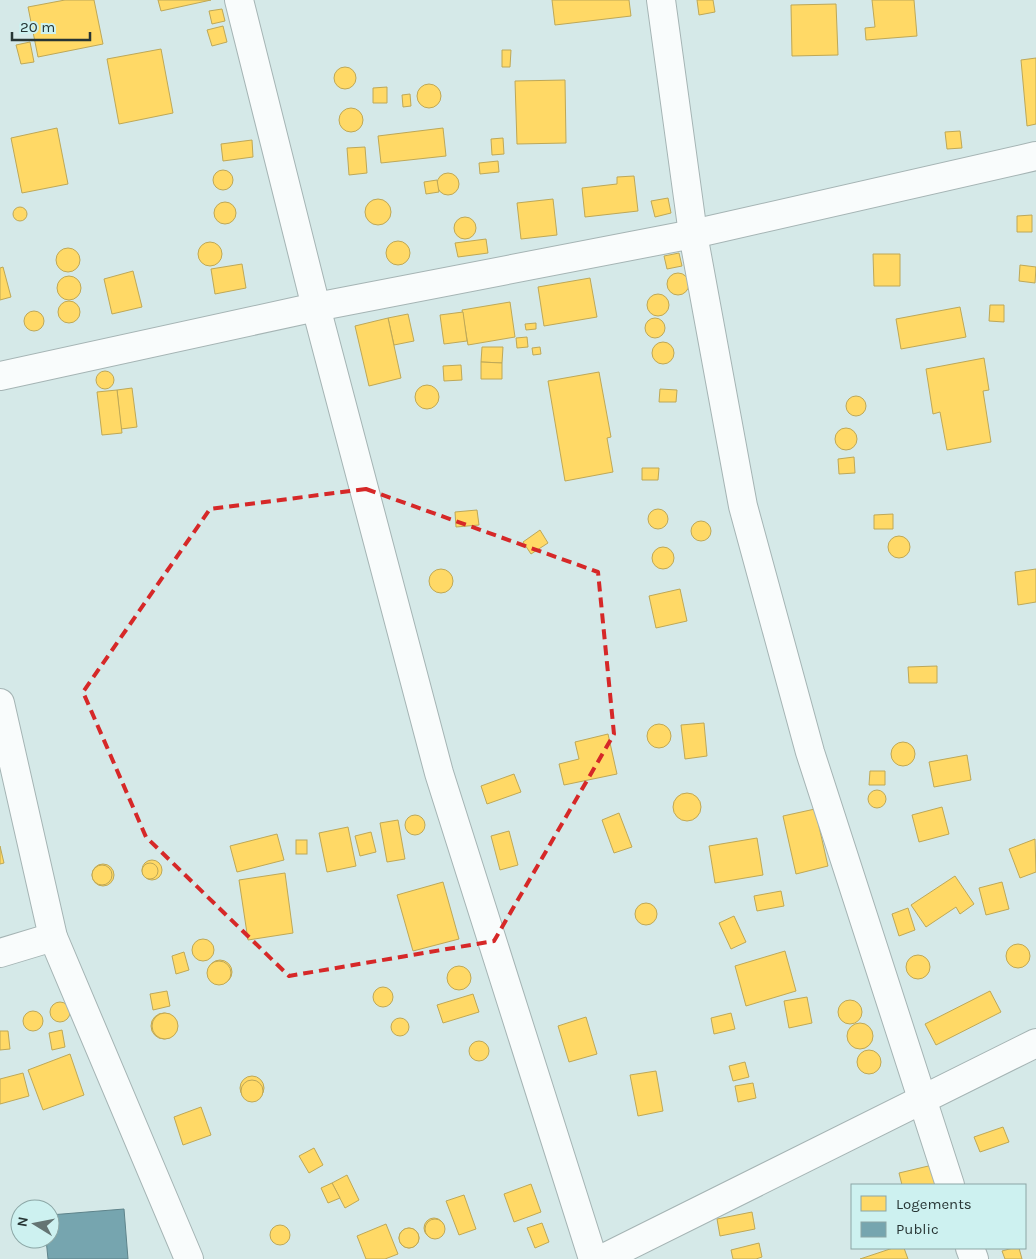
<svg xmlns="http://www.w3.org/2000/svg" width="1036" height="1259" font-family="Karla,sans-serif">
<rect width="100%" height="100%" fill="#d5e9e8"/>
<g fill="#ffd966" stroke="#bea857">
<polygon points="65,0 94,0 103,44 38,57 28,7"/>
<polygon points="158,0 211,0 161,11"/>
<polygon points="552,0 629,0 631,16 555,25"/>
<polygon points="697,0 713,0 715,12 699,15"/>
<polygon points="872,0 914,0 917,36 866,40 865,28 875,27"/>
<polygon points="836,4 838,55 792,56 791,5"/>
<polygon points="222,9 225,21 212,24 209,11"/>
<polygon points="223,26 227,42 212,46 207,30"/>
<polygon points="30,42 34,62 21,64 16,45"/>
<polygon points="161,49 173,113 119,124 107,59"/>
<polygon points="502,50 511,50 510,67 502,67"/>
<polygon points="1036,58 1036,124 1027,126 1021,60"/>
<circle cx="345" cy="78" r="11"/>
<polygon points="565,80 566,143 517,144 515,81"/>
<circle cx="429" cy="96" r="12"/>
<polygon points="387,87 387,103 373,103 373,88"/>
<polygon points="410,94 411,106 403,107 402,95"/>
<circle cx="351" cy="120" r="12"/>
<polygon points="57,128 68,184 22,193 11,138"/>
<polygon points="443,128 446,156 381,163 378,136"/>
<polygon points="960,131 962,148 947,149 945,132"/>
<polygon points="503,138 504,154 492,155 491,139"/>
<polygon points="252,140 253,157 223,161 221,144"/>
<polygon points="365,147 367,173 349,175 347,148"/>
<polygon points="498,161 499,172 480,174 479,163"/>
<circle cx="223" cy="180" r="10"/>
<circle cx="448" cy="184" r="11"/>
<polygon points="634,176 638,211 585,217 582,188 617,184 617,177"/>
<polygon points="437,180 439,192 426,194 424,182"/>
<polygon points="668,198 671,213 655,217 651,201"/>
<polygon points="553,199 557,235 521,239 517,203"/>
<circle cx="378" cy="212" r="13"/>
<circle cx="225" cy="213" r="11"/>
<circle cx="20" cy="214" r="7"/>
<polygon points="1032,215 1032,232 1017,232 1017,216"/>
<circle cx="465" cy="228" r="11"/>
<polygon points="486,239 488,253 458,257 455,243"/>
<circle cx="398" cy="253" r="12"/>
<circle cx="210" cy="254" r="12"/>
<circle cx="68" cy="260" r="12"/>
<polygon points="679,253 682,266 667,269 664,256"/>
<polygon points="873,254 900,254 900,286 874,286"/>
<polygon points="242,264 246,288 215,294 211,269"/>
<polygon points="1020,265 1036,267 1035,283 1019,281"/>
<polygon points="3,267 11,297 0,300 0,268"/>
<polygon points="133,271 142,307 112,314 104,279"/>
<circle cx="678" cy="284" r="11"/>
<circle cx="69" cy="288" r="12"/>
<polygon points="590,278 597,317 544,326 538,287"/>
<circle cx="658" cy="305" r="11"/>
<circle cx="69" cy="312" r="11"/>
<polygon points="510,302 515,337 468,345 462,310"/>
<polygon points="990,305 1004,305 1004,322 989,321"/>
<polygon points="960,307 966,337 901,349 896,319"/>
<circle cx="34" cy="321" r="10"/>
<polygon points="463,312 467,341 444,344 440,315"/>
<polygon points="408,314 414,341 394,345 388,318"/>
<circle cx="655" cy="328" r="10"/>
<polygon points="388,318 401,378 369,386 355,326"/>
<polygon points="536,323 536,329 526,330 525,324"/>
<polygon points="527,337 528,347 517,348 516,338"/>
<circle cx="663" cy="353" r="11"/>
<polygon points="482,347 503,347 502,363 481,362"/>
<polygon points="540,347 541,354 533,355 532,348"/>
<polygon points="984,358 989,390 983,391 991,442 947,450 940,412 933,414 926,369"/>
<polygon points="481,362 502,363 502,379 481,379"/>
<polygon points="461,365 462,380 444,381 443,366"/>
<circle cx="105" cy="380" r="9"/>
<polygon points="599,372 611,437 607,438 613,472 565,481 548,381"/>
<circle cx="427" cy="397" r="12"/>
<polygon points="132,388 137,427 121,429 117,390"/>
<polygon points="660,389 677,390 676,402 659,402"/>
<polygon points="117,390 122,433 102,435 97,392"/>
<circle cx="856" cy="406" r="10"/>
<circle cx="846" cy="439" r="11"/>
<polygon points="854,457 855,473 839,474 838,459"/>
<polygon points="642,468 659,468 658,480 642,480"/>
<circle cx="658" cy="519" r="10"/>
<polygon points="477,510 479,525 456,527 455,512"/>
<polygon points="893,514 893,529 874,529 874,515"/>
<circle cx="701" cy="531" r="10"/>
<polygon points="540,530 548,543 531,554 523,542"/>
<circle cx="899" cy="547" r="11"/>
<circle cx="663" cy="558" r="11"/>
<circle cx="441" cy="581" r="12"/>
<polygon points="1036,569 1036,602 1018,605 1015,572"/>
<polygon points="680,589 687,621 656,628 649,596"/>
<polygon points="937,666 937,683 909,683 908,667"/>
<polygon points="704,723 707,756 685,759 681,725"/>
<circle cx="659" cy="736" r="12"/>
<polygon points="608,734 617,774 564,785 559,764 579,759 575,742"/>
<circle cx="903" cy="754" r="12"/>
<polygon points="967,755 971,780 934,787 929,762"/>
<polygon points="870,771 885,771 885,785 869,785"/>
<polygon points="514,774 521,792 487,804 481,786"/>
<circle cx="877" cy="799" r="9"/>
<circle cx="687" cy="807" r="14"/>
<polygon points="942,807 949,834 919,842 912,815"/>
<polygon points="815,809 828,866 796,874 783,816"/>
<polygon points="619,813 632,847 614,853 602,820"/>
<circle cx="415" cy="825" r="10"/>
<polygon points="398,820 405,859 387,862 380,823"/>
<polygon points="348,827 356,866 327,872 319,833"/>
<polygon points="509,831 518,865 500,870 491,836"/>
<polygon points="371,832 376,852 360,856 355,836"/>
<polygon points="277,834 284,860 237,872 230,846"/>
<polygon points="757,838 763,875 715,883 709,846"/>
<polygon points="1035,839 1036,872 1020,878 1009,849"/>
<rect x="296" y="840" width="11" height="14"/>
<polygon points="0,846 4,863 0,864"/>
<circle cx="152" cy="870" r="10"/>
<circle cx="150" cy="871" r="8"/>
<circle cx="103" cy="875" r="11"/>
<circle cx="102" cy="875" r="10"/>
<polygon points="285,873 293,933 248,940 239,880"/>
<polygon points="955,876 974,904 960,914 956,907 926,927 911,905"/>
<polygon points="443,882 459,939 413,951 397,895"/>
<polygon points="1002,882 1009,909 986,915 979,888"/>
<polygon points="781,891 784,906 757,911 754,896"/>
<circle cx="646" cy="914" r="11"/>
<polygon points="908,908 915,930 899,936 892,914"/>
<polygon points="734,916 746,942 731,949 719,923"/>
<circle cx="203" cy="950" r="11"/>
<circle cx="1018" cy="956" r="12"/>
<polygon points="785,951 796,991 746,1006 735,966"/>
<polygon points="184,952 189,970 176,974 172,956"/>
<circle cx="918" cy="967" r="12"/>
<circle cx="220" cy="972" r="12"/>
<circle cx="219" cy="973" r="12"/>
<circle cx="459" cy="978" r="12"/>
<circle cx="383" cy="997" r="10"/>
<polygon points="167,991 170,1006 153,1010 150,994"/>
<polygon points="990,991 1001,1012 936,1045 925,1024"/>
<polygon points="473,994 479,1012 443,1023 437,1005"/>
<polygon points="807,997 812,1023 789,1028 784,1001"/>
<circle cx="850" cy="1012" r="12"/>
<circle cx="60" cy="1012" r="10"/>
<circle cx="33" cy="1021" r="10"/>
<circle cx="164" cy="1026" r="13"/>
<circle cx="165" cy="1026" r="13"/>
<polygon points="731,1013 735,1029 714,1034 711,1018"/>
<polygon points="586,1017 597,1054 569,1062 558,1026"/>
<circle cx="400" cy="1027" r="9"/>
<circle cx="860" cy="1036" r="13"/>
<polygon points="62,1030 65,1047 52,1050 49,1033"/>
<polygon points="0,1031 8,1031 10,1049 0,1050"/>
<circle cx="479" cy="1051" r="10"/>
<circle cx="869" cy="1062" r="12"/>
<polygon points="70,1054 84,1095 43,1110 28,1070"/>
<polygon points="745,1062 749,1077 733,1081 729,1066"/>
<polygon points="656,1071 663,1111 638,1116 630,1075"/>
<polygon points="23,1073 29,1096 0,1104 0,1079"/>
<circle cx="252" cy="1088" r="12"/>
<circle cx="252" cy="1091" r="11"/>
<polygon points="753,1083 756,1098 738,1102 735,1086"/>
<polygon points="201,1107 211,1135 183,1145 174,1117"/>
<polygon points="1003,1127 1009,1142 980,1152 974,1137"/>
<polygon points="314,1148 323,1165 309,1173 299,1156"/>
<polygon points="941,1163 946,1185 902,1185 899,1173"/>
<polygon points="347,1175 359,1200 345,1208 332,1183"/>
<polygon points="332,1183 340,1198 328,1203 321,1188"/>
<polygon points="531,1184 541,1212 514,1222 504,1194"/>
<polygon points="464,1195 476,1229 459,1235 446,1201"/>
<polygon points="752,1212 755,1229 720,1236 717,1219"/>
<circle cx="434" cy="1228" r="10"/>
<circle cx="435" cy="1229" r="10"/>
<polygon points="542,1223 549,1242 535,1248 527,1228"/>
<polygon points="386,1224 398,1254 385,1259 366,1259 357,1236"/>
<circle cx="280" cy="1235" r="10"/>
<circle cx="409" cy="1238" r="10"/>
<circle cx="409" cy="1238" r="10"/>
<polygon points="759,1243 762,1257 756,1259 733,1259 731,1250"/>
<polygon points="893,1248 904,1248 908,1259 860,1259"/>
<polygon points="1013,1248 1019,1248 1022,1259 1005,1259 1002,1251"/>
</g>
<polygon fill="#76a5af" stroke="#5e838a" points="124,1209 128,1259 48,1259 46,1239 50,1239 50,1215"/>
<g fill="none" stroke-linecap="round" stroke-linejoin="round">
<defs>
<g id="minor">
<polyline points="239,0 316,307 439,773 593,1259"/>
<polyline points="661,0 693,234 743,506 810,752 950,1185"/>
<polyline points="0,376 316,307 693,234 1036,156"/>
<polyline points="0,703 53,937 189,1259"/>
<polyline points="0,953 53,937"/>
<polyline points="970,1248 974,1259"/>
<polyline points="602,1259 1036,1043"/>
</g>
</defs>
<use href="#minor" stroke="#a5b4b4" stroke-width="30"/>
<use href="#minor" stroke="#f9fcfc" stroke-width="28"/>
</g>
<path fill="none" stroke="#d62828" stroke-width="4" stroke-dasharray="10 6" stroke-linejoin="round" d="M366 489 598 572 614 734 494 941 289 976 146 837 83 692 210 509Z"/>
<rect x="851" y="1184" width="175" height="65" fill="#cdf1f0" stroke="#8ba6a5"/>
<rect x="861" y="1196" width="25" height="15" fill="#ffd966" stroke="#8ba6a5"/>
<text x="896" y="1209" font-size="15" fill="#273534">Logements</text>
<rect x="861" y="1222" width="25" height="15" fill="#76a5af" stroke="#8ba6a5"/>
<text x="896" y="1234" font-size="15" fill="#273534">Public</text>
<g transform="translate(35 1224) rotate(280)"><circle r="24" fill="#cdf1f0" stroke="#8ba6a5"/>
<path d="M0-4L9 19L0 12L-9 19Z" fill="#647473"/>
<text y="-8" font-size="14" font-weight="bold" text-anchor="middle" fill="#273534">N</text>
</g>
<path d="M12 32v8h78v-8" fill="none" stroke="#273534" stroke-width="2.5"/>
<text x="20" y="32" font-size="15" fill="#273534" stroke="#cdf1f0" stroke-width="4" paint-order="stroke">20 m</text>
</svg>
